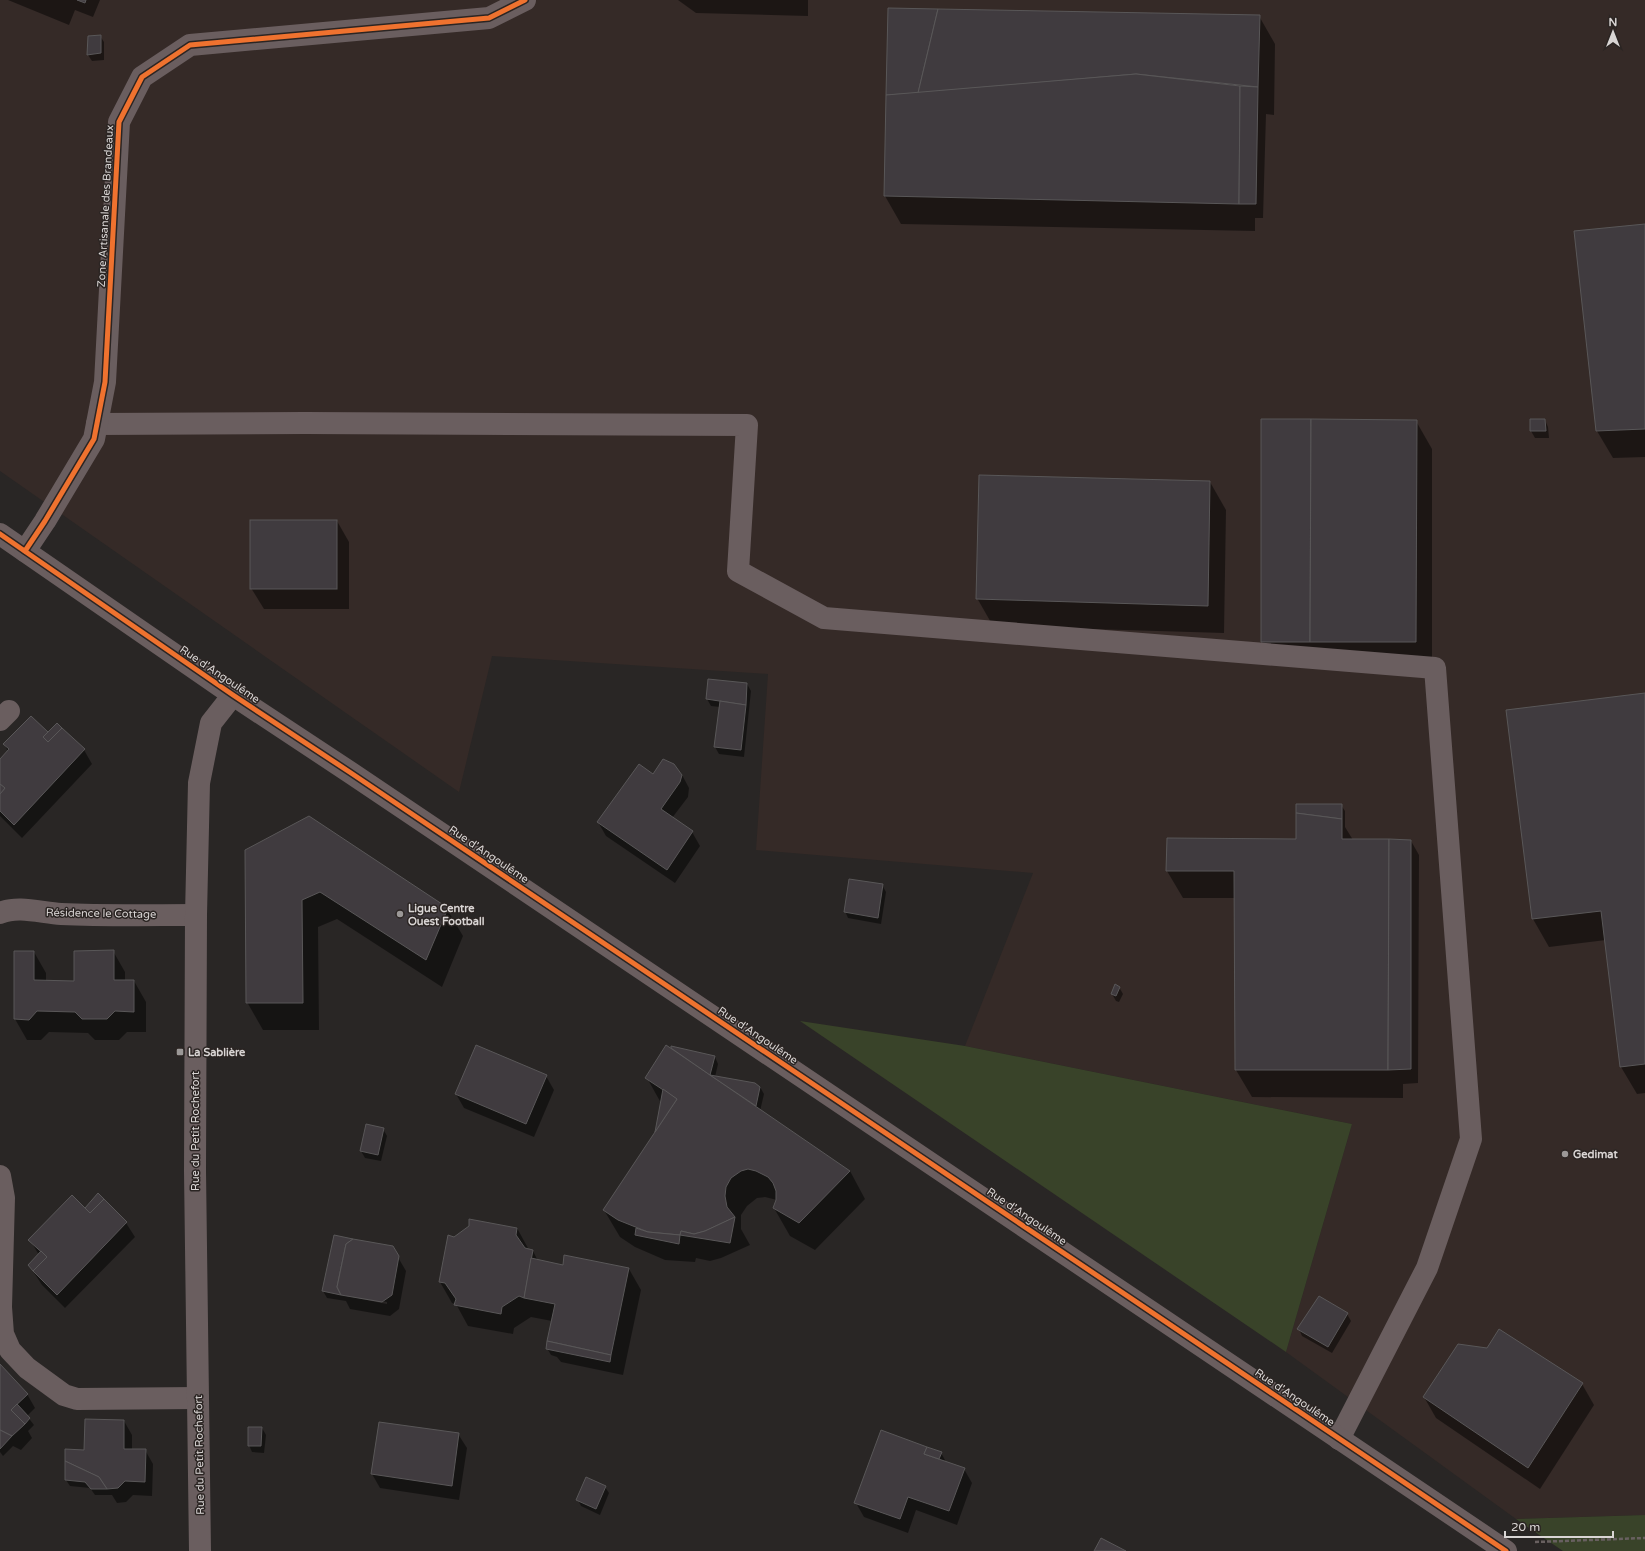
<svg xmlns="http://www.w3.org/2000/svg" width="1645" height="1551" font-family="'Varela Round',sans-serif">
<rect width="100%" height="100%" fill="#292625"/>
<polygon fill="#352a27" points="0,0 1645,0 1645,1515 1516,1519 1286,1352 1352,1124 965,1046 1033,873 756,850 768,674 492,656 459,792 0,471"/>
<g fill="#394329">
<polygon points="800,1021 965,1046 1352,1124 1286,1352"/>
<polygon points="1645,1515 1645,1551 1563,1551 1516,1519"/>
</g>
<g fill="#0007" fill-rule="evenodd">
<polygon points="8,0 100,0 93,17 75,10 69,25"/>
<polygon points="678,0 808,0 808,16 696,13"/>
<polygon points="889,9 1259,16 1275,44 1274,115 1266,114 1263,218 1255,218 1255,231 901,224 885,196"/>
<polygon points="100,36 104,42 104,60 92,61 88,55"/>
<polygon points="1645,225 1645,457 1613,458 1597,431"/>
<polygon points="1531,420 1545,420 1548,427 1549,438 1535,438 1531,431"/>
<polygon points="1416,421 1432,449 1432,669 1274,663 1262,642"/>
<polygon points="1210,482 1226,510 1224,633 993,626 977,598"/>
<polygon points="337,521 349,542 349,609 264,609 251,588"/>
<polygon points="709,680 747,684 751,691 744,757 719,754 715,747 720,707 711,706 707,699"/>
<polygon points="1645,694 1645,1093 1637,1094 1621,1067 1606,940 1549,947 1533,919 1508,711"/>
<polygon points="47,732 84,750 92,764 22,838 0,816 0,760 8,751 4,744"/>
<polygon points="674,765 681,773 689,788 688,797 672,818 692,832 700,846 675,883 606,836 598,822 653,776"/>
<polygon points="1341,805 1345,811 1345,827 1353,840 1411,841 1419,855 1418,1083 1403,1084 1403,1098 1252,1097 1236,1070 1235,898 1183,898 1167,871 1297,840"/>
<polygon points="246,850 447,909 463,936 442,987 337,919 318,927 319,1030 263,1030 247,1002"/>
<polygon points="882,885 886,892 881,924 848,918 845,911"/>
<polygon points="113,951 125,972 125,981 134,981 146,1002 146,1032 127,1032 119,1040 95,1040 88,1033 49,1032 41,1040 27,1040 15,1019 34,952 46,973 46,981 75,982"/>
<polygon points="1119,987 1123,994 1119,1002 1116,1001 1112,994"/>
<polygon points="672,1048 715,1057 718,1064 715,1077 760,1087 764,1094 760,1111 850,1171 865,1199 815,1250 790,1236 774,1208 777,1200 765,1197 757,1198 747,1206 741,1215 741,1229 750,1245 721,1258 710,1261 696,1258 695,1262 665,1260 635,1247 620,1237 604,1210 656,1132 661,1103 647,1078 674,1052"/>
<polygon points="546,1076 554,1090 534,1137 464,1108 456,1094"/>
<polygon points="366,1125 383,1129 387,1136 381,1161 365,1158 361,1151"/>
<polygon points="98,1195 126,1223 135,1237 65,1308 42,1285 29,1265 39,1255 30,1240 88,1212"/>
<polygon points="517,1228 529,1250 533,1251 538,1261 564,1266 565,1256 629,1269 641,1290 623,1375 561,1362 557,1357 551,1355 547,1348 552,1321 531,1317 514,1328 513,1334 468,1326 456,1304 452,1303 440,1282 454,1238"/>
<path d="M392 1247 406 1271 399 1309 390 1316 350 1309 346 1301 327 1298 323 1291ZM346 1294 387 1302V1304L346 1296Z"/>
<polygon points="1347,1314 1351,1321 1332,1353 1302,1336 1299,1329"/>
<polygon points="0,1366 27,1394 35,1408 27,1416 34,1425 28,1431 32,1438 21,1450 13,1446 3,1456 0,1452"/>
<polygon points="1582,1384 1594,1405 1540,1489 1436,1418 1424,1397"/>
<polygon points="124,1421 132,1435 132,1450 145,1450 153,1464 152,1496 133,1495 126,1502 117,1503 112,1495 95,1495 90,1488 70,1486 66,1480 85,1451"/>
<polygon points="262,1428 266,1435 264,1453 252,1452 249,1445"/>
<polygon points="882,1431 941,1453 945,1460 944,1462 964,1469 972,1483 957,1525 916,1510 908,1533 864,1517 856,1503"/>
<polygon points="458,1434 467,1448 459,1500 380,1488 372,1474"/>
<polygon points="605,1487 609,1493 600,1515 581,1506 578,1500"/>
</g>
<g fill="#403b3f" stroke="#595758">
<polygon points="77,0 86,0 85,3"/>
<polygon points="888,8 938,9 918,93 886,95"/>
<polygon points="938,9 1260,15 1258,87 1136,74 918,93"/>
<polygon points="101,35 101,53 87,55 88,36"/>
<polygon points="1136,74 1240,86 1239,204 884,196 886,95"/>
<polygon points="1240,86 1258,87 1256,204 1239,204"/>
<polygon points="1645,224 1645,429 1596,431 1574,231"/>
<polygon points="1261,419 1311,419 1310,642 1261,642"/>
<polygon points="1311,419 1417,420 1416,642 1310,642"/>
<polygon points="1530,419 1545,419 1546,431 1530,431"/>
<polygon points="979,475 1210,481 1208,606 976,599"/>
<rect x="250" y="520" width="87" height="69"/>
<polygon points="708,679 747,683 746,705 706,699"/>
<polygon points="1645,693 1645,1064 1620,1067 1601,911 1532,919 1506,710"/>
<polygon points="720,701 746,705 741,750 714,747"/>
<polygon points="31,716 48,732 43,737 48,742 62,728 85,749 14,825 0,811 0,794 5,788 0,784 0,759 9,749 3,744"/>
<polygon points="57,723 62,728 48,742 43,737"/>
<polygon points="663,759 674,764 682,775 680,782 661,809 693,831 667,870 597,822 639,764 653,774"/>
<polygon points="0,784 5,788 0,794"/>
<polygon points="1296,804 1342,804 1342,819 1296,813"/>
<polygon points="1296,813 1342,819 1342,839 1389,839 1388,1070 1235,1070 1234,871 1166,871 1167,838 1296,839"/>
<polygon points="309,816 448,908 426,960 320,892 302,900 303,1003 246,1003 245,850"/>
<polygon points="1389,839 1411,840 1411,1069 1388,1070"/>
<polygon points="849,879 883,884 878,918 844,912"/>
<polygon points="114,950 114,980 134,980 134,1012 115,1011 107,1019 82,1019 75,1012 37,1011 29,1020 14,1019 14,951 34,951 34,980 74,981 74,951"/>
<polygon points="1115,984 1120,987 1116,996 1111,994"/>
<polygon points="476,1045 547,1075 526,1124 455,1094"/>
<polygon points="666,1045 710,1075 850,1171 799,1223 773,1208 776,1200 776,1191 773,1183 768,1177 756,1171 748,1169 741,1171 731,1178 726,1187 725,1196 727,1207 735,1217 705,1231 694,1234 681,1231 680,1235 648,1232 618,1220 603,1210 677,1099 645,1078"/>
<polygon points="671,1046 715,1056 710,1075 671,1048"/>
<polygon points="710,1075 755,1083 760,1087 756,1106"/>
<polygon points="663,1089 677,1099 655,1132"/>
<polygon points="366,1124 384,1128 378,1155 360,1151"/>
<polygon points="98,1193 104,1199 90,1213 85,1208"/>
<polygon points="72,1195 90,1213 104,1199 127,1222 57,1295 33,1271 47,1257 28,1240"/>
<polygon points="735,1217 730,1243 680,1235 681,1231 694,1234 705,1231"/>
<polygon points="469,1219 517,1228 516,1235 525,1248 533,1250 524,1298 519,1296 502,1307 501,1314 454,1305 456,1299 445,1283 439,1282 448,1235 454,1237 469,1226"/>
<polygon points="636,1228 648,1232 680,1235 679,1244 635,1235"/>
<polygon points="334,1235 353,1239 346,1244 337,1287 341,1295 322,1291"/>
<polygon points="353,1239 393,1246 399,1256 392,1295 382,1302 341,1295 337,1287 346,1244"/>
<polygon points="41,1251 47,1257 33,1271 28,1265"/>
<polygon points="564,1255 629,1268 611,1355 547,1341 555,1304 524,1298 531,1258 563,1265"/>
<polygon points="1319,1296 1348,1313 1328,1347 1297,1329"/>
<polygon points="1499,1329 1583,1383 1528,1468 1423,1397 1458,1344 1487,1348"/>
<polygon points="547,1341 611,1355 610,1362 546,1349"/>
<polygon points="0,1364 28,1394 11,1410 25,1424 12,1436 0,1430"/>
<polygon points="17,1404 30,1418 25,1424 11,1410"/>
<polygon points="85,1419 124,1420 124,1449 146,1449 145,1482 125,1481 118,1488 107,1489 99,1477 65,1461 65,1449 84,1450"/>
<polygon points="379,1422 459,1433 452,1486 371,1474"/>
<polygon points="248,1427 262,1427 261,1446 248,1446"/>
<polygon points="0,1430 12,1436 0,1449"/>
<polygon points="881,1430 927,1447 924,1454 965,1468 949,1511 908,1497 900,1519 854,1503"/>
<polygon points="927,1447 942,1452 939,1459 924,1454"/>
<polygon points="65,1461 99,1477 107,1489 91,1489 85,1482 65,1480"/>
<polygon points="586,1477 606,1486 596,1509 576,1500"/>
<polygon points="1101,1538 1126,1551 1094,1551"/>
</g>
<g fill="none" stroke-linecap="round" stroke-linejoin="round">
<polyline stroke="#686060" stroke-width="2.5" stroke-dasharray="4 2" stroke-linecap="butt" points="1535,1542 1645,1538"/>
<g stroke="#6a5e5f" stroke-width="22">
<polyline points="97,424 305,423 747,425 738,571 824,618 1435,668 1471,1139 1427,1268 1339,1439"/>
<polyline points="0,534 233,695 351,773 1506,1551"/>
<polyline points="25,551 45,521 94,439 105,382 119,122 142,77 190,45 489,18 525,0"/>
<polyline points="0,720 9,711"/>
<path d="M0 913C18 905 42 913 61 914 106 916 151 915 196 915"/>
<polyline points="0,1176 4,1198 1,1307 3,1334 10,1350 27,1368 64,1395 77,1399 198,1398"/>
<polyline points="200,1551 195,1171 196,915 199,783 211,723 233,695"/>
</g>
<defs>
<g id="cycleway">
<polyline points="0,534 233,695 351,773 1506,1551"/>
<polyline points="25,551 45,521 94,439 105,382 119,122 142,77 190,45 489,18 525,0"/>
</g>
</defs>
<use href="#cycleway" stroke="#2b2523" stroke-width="8"/>
<use href="#cycleway" stroke="#ef722f" stroke-width="5"/>
</g>
<g fill="#9b9897" stroke="#2b2523" stroke-width="1.5">
<circle cx="400" cy="914" r="4"/>
<rect x="176" y="1048" width="8" height="8" rx="2"/>
<circle cx="1565" cy="1154" r="4"/>
</g>
<g text-anchor="middle" stroke-width="3" stroke-linejoin="round" paint-order="stroke">
<g font-size="11" fill="#d9d5d4" stroke="#2b2523">
<text transform="translate(105 206) rotate(-87)" y="4">Zone Artisanale des Brandeaux</text>
<text transform="translate(220 674) rotate(34)" y="4">Rue d'Angoulême</text>
<text transform="translate(489 854) rotate(34)" y="4">Rue d'Angoulême</text>
<text transform="translate(101 913) rotate(1)" y="4">Résidence le Cottage</text>
<text transform="translate(758 1035) rotate(34)" y="4">Rue d'Angoulême</text>
<text transform="translate(195 1131) rotate(-90)" y="4">Rue du Petit Rochefort</text>
<text transform="translate(1027 1216) rotate(34)" y="4">Rue d'Angoulême</text>
<text transform="translate(1295 1397) rotate(34)" y="4">Rue d'Angoulême</text>
<text transform="translate(199 1455) rotate(-91)" y="4">Rue du Petit Rochefort</text>
</g>
<g font-size="11" font-weight="bold" fill="#d9d5d4" stroke="#2b2523" text-anchor="start">
<text x="408" y="912">Ligue Centre<tspan x="408" dy="13">Ouest Football</tspan></text>
<text x="188" y="1056">La Sablière</text>
<text x="1573" y="1158">Gedimat</text>
</g>
</g>
<g transform="translate(1613 32)" stroke="#2b2523" stroke-width="3" paint-order="stroke">
<path d="M0-3L7 15L0 10L-7 15Z" fill="#d9d5d4"/>
<text y="-6" font-size="11" font-weight="bold" text-anchor="middle" fill="#d9d5d4">N</text>
</g>
<path d="M1505 1531v6h108v-6" fill="none" stroke="#d9d5d4" stroke-width="2"/>
<text x="1511" y="1531" font-size="12" fill="#d9d5d4" stroke="#2b2523" stroke-width="3" paint-order="stroke">20 m</text>
</svg>
